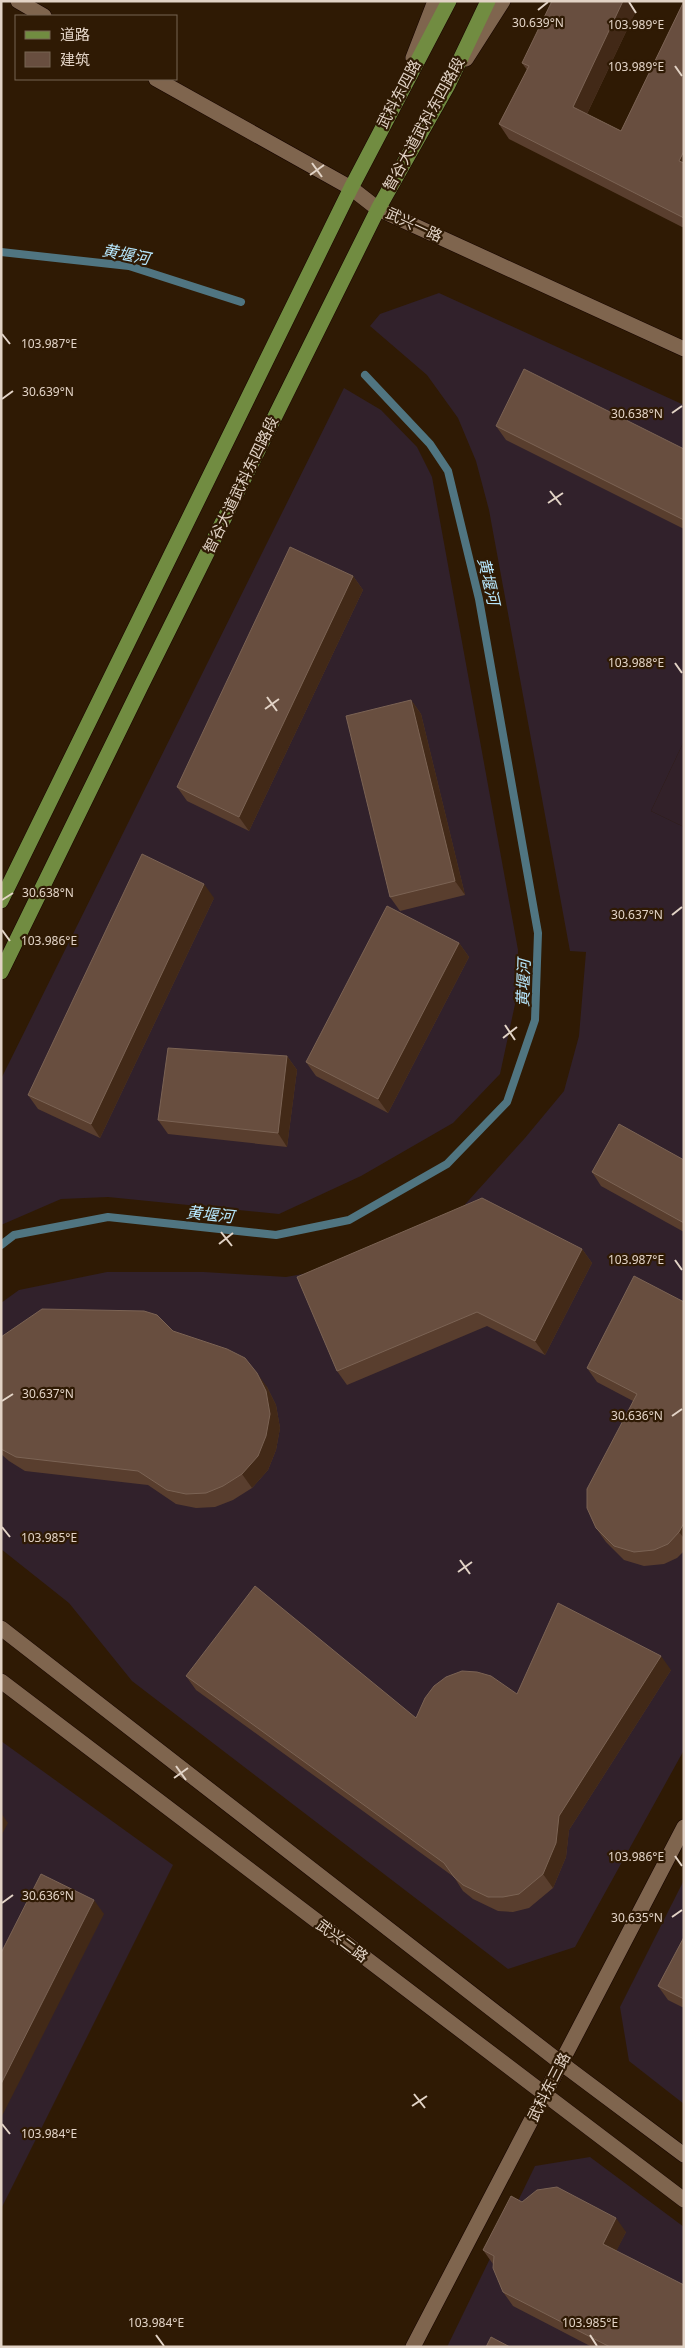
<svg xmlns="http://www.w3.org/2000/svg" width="685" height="2348" font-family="'Noto Sans','Noto Sans SC',sans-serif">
<rect width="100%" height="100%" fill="#2f1a04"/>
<g fill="#31212b">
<polygon points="439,293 684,405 684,741 651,811 684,827 684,1750 575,1947 508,1969 132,1681 69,1603 1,1549 1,1303 19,1290 107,1272 204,1272 286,1277 353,1265 460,1210 525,1138 564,1091 579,1036 586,952 570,951 489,510 476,461 458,418 427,375 370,326 380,314"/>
<polygon points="344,388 381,410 417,447 432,477 518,950 517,995 500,1074 453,1123 361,1176 279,1214 108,1197 61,1199 1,1225 1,1079"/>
<polygon points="1,1741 173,1865 1,2209"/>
<polygon points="684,1880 684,2104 629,2061 620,2007"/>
<polygon points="590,2157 684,2227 684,2347 447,2347 535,2166"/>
</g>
<polygon fill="#322129" points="684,741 684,827 651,811"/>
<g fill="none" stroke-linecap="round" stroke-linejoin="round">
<g stroke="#507581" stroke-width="8">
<polyline points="1,252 129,266 241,302"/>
<polyline points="1,1245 14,1235 108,1217 276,1235 349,1220 447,1164 507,1102 535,1020 538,933 479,599 448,471 430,444 365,375"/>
</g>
<defs>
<g id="minor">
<polyline points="18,1 44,16"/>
<polyline points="413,58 435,1"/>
<polyline points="466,59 503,1"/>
<polyline points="156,79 351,188 378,209 684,349"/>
<polyline points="1,1628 561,2063 684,2155"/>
<polyline points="1,1681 684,2200"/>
<polyline points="413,2347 684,1827"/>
</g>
<g id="major">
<polyline points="1,901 351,188 449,1"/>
<polyline points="1,972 141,686 378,209 448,85 488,1"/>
</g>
</defs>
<use href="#minor" stroke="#160400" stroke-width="16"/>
<use href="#major" stroke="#160400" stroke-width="16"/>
<use href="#minor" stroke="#7f654e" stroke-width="15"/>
<use href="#major" stroke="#718c41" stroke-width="15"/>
</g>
<g fill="#593e2e">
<polygon points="684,1 684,228 509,139 499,124 527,70 522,63 629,5 635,13 587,114 621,131"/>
<polygon points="496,426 684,449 684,529 506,440"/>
<polygon points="353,576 363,590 249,831 187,801 177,787"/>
<polygon points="411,700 421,714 465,895 400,911 390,897"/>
<polygon points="214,898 100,1138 38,1109 28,1095"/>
<polygon points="459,943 469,957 388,1113 316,1076 306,1062"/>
<polygon points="287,1056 297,1070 287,1147 168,1134 158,1120"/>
<polygon points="684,1160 684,1232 601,1186 592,1172"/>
<polygon points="582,1249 592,1263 545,1355 487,1326 347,1385 337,1371"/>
<polygon points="684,1302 684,1551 677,1558 664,1564 644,1566 624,1560 606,1542 596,1528 633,1401 597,1382 587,1368"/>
<polygon points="173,1331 267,1387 276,1405 280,1428 276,1450 268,1470 252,1488 233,1500 215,1507 196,1508 176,1504 148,1485 25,1471 9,1461 1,1454 1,1337"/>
<polygon points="671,1670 569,1830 566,1857 553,1888 529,1908 513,1912 498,1911 473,1899 463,1891 454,1877 196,1690 186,1676 416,1718 517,1694"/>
<polygon points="684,1937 684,2008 668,2000 658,1986"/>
<polygon points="522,2202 626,2232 616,2251 684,2347 592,2347 513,2306 503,2292 493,2264 483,2250"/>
</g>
<g fill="#422917">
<polygon points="622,1 631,1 629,5 635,13 583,122 573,107"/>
<polygon points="684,151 684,168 679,161"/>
<polygon points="353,576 363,590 249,831 239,817"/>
<polygon points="411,700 421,714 465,895 455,881"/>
<polygon points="204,884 214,898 100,1138 91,1124"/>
<polygon points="459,943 469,957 388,1113 378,1099"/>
<polygon points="287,1056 297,1070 287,1147 278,1133"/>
<polygon points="582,1249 592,1263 545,1355 535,1341"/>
<polygon points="257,1373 267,1387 276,1405 280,1428 276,1450 268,1470 252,1488 242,1474"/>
<polygon points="684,1523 684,1538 679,1532"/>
<polygon points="661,1656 671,1670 569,1830 566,1857 553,1888 543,1874 559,1816"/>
<polygon points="1,1813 8,1823 1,1836"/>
<polygon points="94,1900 104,1914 1,2118 1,2084"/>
<polygon points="616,2218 626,2232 613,2258 603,2244"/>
</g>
<g fill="#684e3f" stroke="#7b6354">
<polygon points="552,1 623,1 573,107 621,131 684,1 684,151 679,161 684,163 684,218 499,124 529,66 522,63"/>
<polygon points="524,369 684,449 684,520 496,426"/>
<polygon points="290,547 353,576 239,817 177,787"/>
<polygon points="411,700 455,881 390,897 346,716"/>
<polygon points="142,854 204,884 91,1124 28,1095"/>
<polygon points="387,906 459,943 378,1099 306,1062"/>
<polygon points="168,1048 287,1056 278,1133 158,1120"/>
<polygon points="619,1124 684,1160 684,1223 592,1172"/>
<polygon points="482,1198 582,1249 535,1341 477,1312 337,1371 297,1277"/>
<polygon points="634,1276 684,1302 684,1523 679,1532 668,1544 654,1550 634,1552 614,1546 596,1528 587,1508 587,1489 637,1394 587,1368"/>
<polygon points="42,1309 144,1311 157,1315 173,1331 227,1349 245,1358 257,1373 266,1391 270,1414 266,1436 258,1456 242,1474 223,1486 206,1493 186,1494 167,1490 138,1471 16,1457 1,1449 1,1337"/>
<polygon points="255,1586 416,1718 425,1698 434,1686 446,1677 462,1671 477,1672 491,1676 517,1694 558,1603 661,1656 559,1816 556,1843 543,1874 519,1894 503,1897 488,1897 463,1885 454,1877 444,1863 186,1676"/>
<polygon points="41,1874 94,1900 1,2084 1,1953"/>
<polygon points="684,1937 684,1999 658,1986"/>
<polygon points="557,2187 616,2218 603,2244 684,2285 684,2347 610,2347 503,2292 493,2268 494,2256 483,2250 511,2196 522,2202 537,2190"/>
<polygon points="491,2337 510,2347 486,2347"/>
</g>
<path fill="none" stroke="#e2d3c6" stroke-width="2" d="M629 2 636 13M538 10 548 2M675 66 682 76M312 163 322 177M310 175 324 165M2 334 10 344M2 399 13 391M672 413 682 406M550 491 561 505M548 503 563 493M675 663 682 673M267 697 277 711M265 709 279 699M2 900 13 893M672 915 682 907M2 930 10 941M505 1025 515 1040M503 1038 517 1027M221 1232 232 1246M219 1244 233 1233M675 1260 682 1270M2 1401 13 1394M672 1416 682 1409M2 1527 10 1537M460 1560 470 1574M458 1572 472 1562M176 1766 186 1780M174 1778 188 1768M675 1856 682 1866M2 1903 13 1895M672 1917 682 1910M414 2094 425 2108M412 2106 427 2096M2 2124 10 2134M156 2335 164 2346M590 2335 597 2346"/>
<g text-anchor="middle" stroke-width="4.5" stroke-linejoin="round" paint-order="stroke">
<g font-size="15" fill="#e2d3c6" stroke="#2f1a04">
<text transform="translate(399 94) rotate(-62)" y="5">武科东四路</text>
<text transform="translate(424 124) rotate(-61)" y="5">智谷大道武科东四路段</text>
<text transform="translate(414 225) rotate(25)" y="5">武兴一路</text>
<text transform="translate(241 485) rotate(-64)" y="5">智谷大道武科东四路段</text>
<text transform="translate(342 1941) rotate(37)" y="5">武兴二路</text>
<text transform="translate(549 2087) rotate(-63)" y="5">武科东三路</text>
</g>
<g font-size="16" font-style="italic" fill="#b6e6fc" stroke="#2f1a04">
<text transform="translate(126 254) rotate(11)" y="6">黄堰河</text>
<text transform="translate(489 581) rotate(77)" y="6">黄堰河</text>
<text transform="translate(523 983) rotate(-88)" y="6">黄堰河</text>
<text transform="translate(210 1214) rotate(6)" y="6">黄堰河</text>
</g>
</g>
<g font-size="12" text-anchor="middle" fill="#e2d3c6" stroke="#2f1a04" stroke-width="4.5" stroke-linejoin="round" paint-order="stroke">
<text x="538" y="27">30.639°N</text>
<text x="636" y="29">103.989°E</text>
<text x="636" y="71">103.989°E</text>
<text x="49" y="348">103.987°E</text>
<text x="48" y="396">30.639°N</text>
<text x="637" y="418">30.638°N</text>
<text x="636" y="667">103.988°E</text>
<text x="48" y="897">30.638°N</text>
<text x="637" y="919">30.637°N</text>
<text x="49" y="945">103.986°E</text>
<text x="636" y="1264">103.987°E</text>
<text x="48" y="1398">30.637°N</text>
<text x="637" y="1420">30.636°N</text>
<text x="49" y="1542">103.985°E</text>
<text x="636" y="1861">103.986°E</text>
<text x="48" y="1900">30.636°N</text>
<text x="637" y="1922">30.635°N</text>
<text x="49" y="2138">103.984°E</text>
<text x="156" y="2327">103.984°E</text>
<text x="590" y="2327">103.985°E</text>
</g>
<rect width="685" height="2348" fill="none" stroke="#e2d3c6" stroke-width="5"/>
<rect x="15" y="15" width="162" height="65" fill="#2f1a04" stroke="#776452"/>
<rect x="25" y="31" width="25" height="8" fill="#718c41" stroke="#776452"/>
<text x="60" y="40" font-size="15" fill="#e2d3c6">道路</text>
<rect x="25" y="52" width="25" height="15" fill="#684e3f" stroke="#776452"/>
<text x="60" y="65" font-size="15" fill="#e2d3c6">建筑</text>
</svg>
